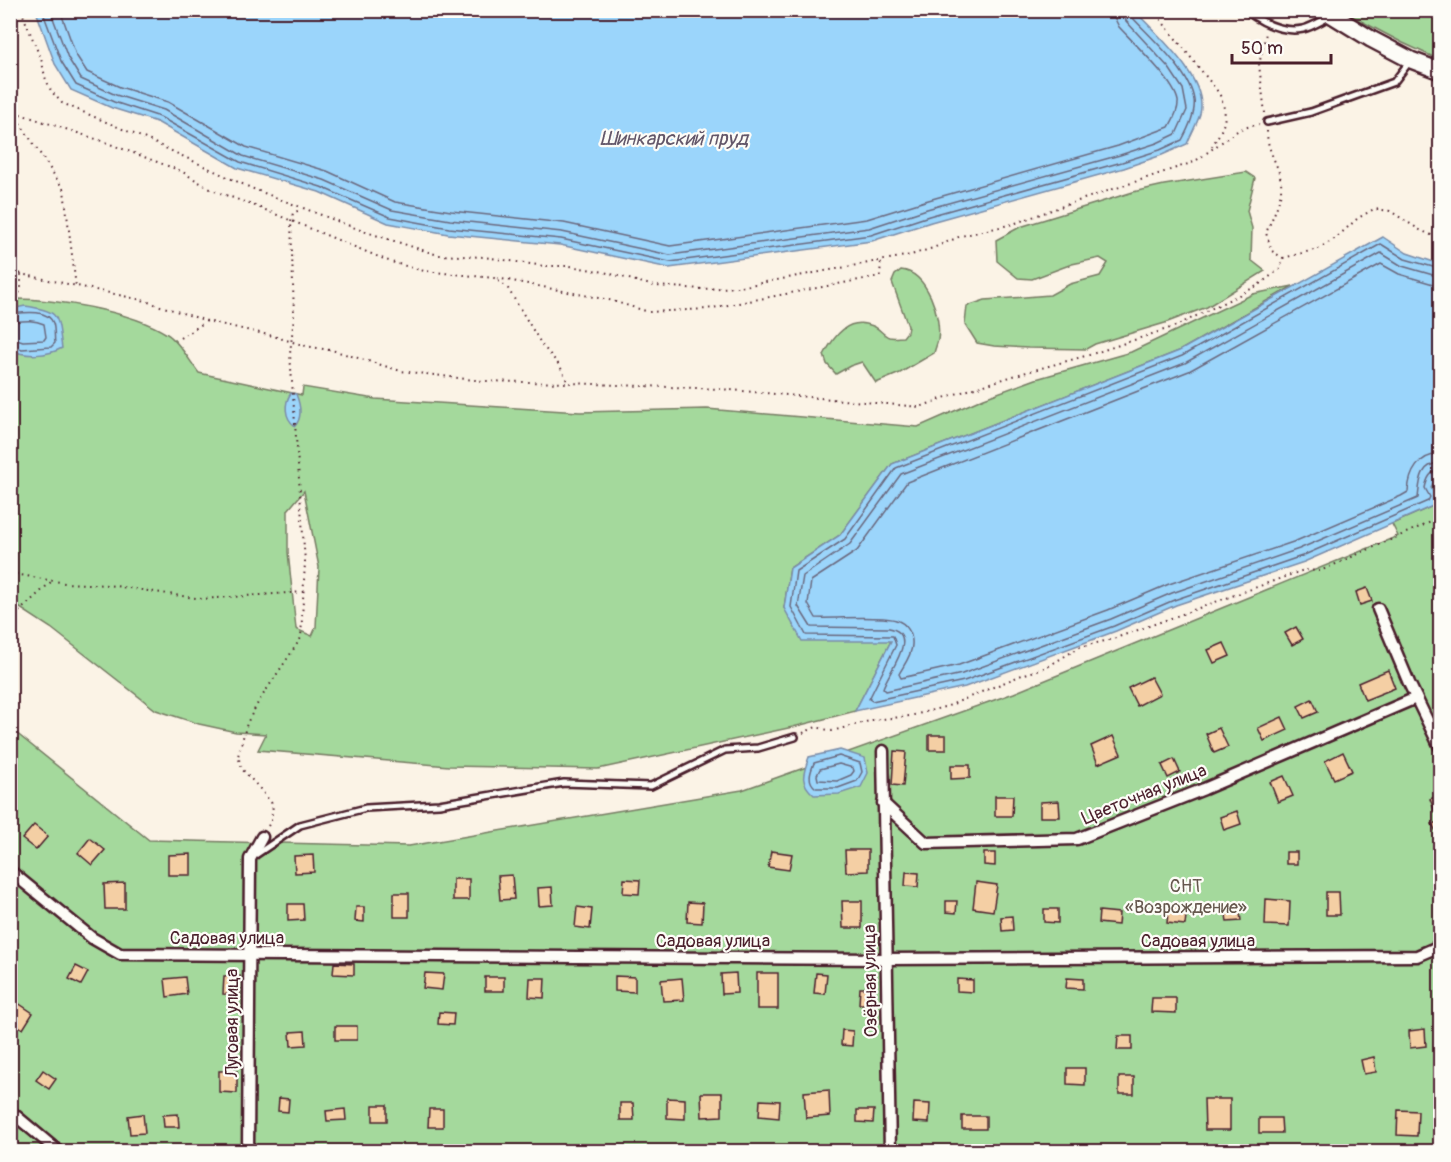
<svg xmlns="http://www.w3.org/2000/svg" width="1451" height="1162" font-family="Pangolin,sans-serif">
<rect width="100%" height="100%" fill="#fbf3e6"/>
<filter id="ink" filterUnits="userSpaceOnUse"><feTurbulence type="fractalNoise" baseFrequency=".0167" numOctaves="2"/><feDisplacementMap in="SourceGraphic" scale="12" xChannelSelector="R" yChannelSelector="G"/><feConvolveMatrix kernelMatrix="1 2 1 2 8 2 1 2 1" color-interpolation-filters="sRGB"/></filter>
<g filter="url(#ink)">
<g fill="#a4d99c" stroke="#777c64" stroke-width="1.5" fill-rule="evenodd">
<polygon points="1342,11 1440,11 1440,60 1403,43"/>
<polygon points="1246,172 1255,178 1247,211 1252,228 1251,260 1265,271 1207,307 1165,323 1095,344 1086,349 1028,348 994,346 977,343 965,324 967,306 985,300 1050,295 1070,284 1100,276 1108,263 1100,258 1072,264 1032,279 1018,278 997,261 996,240 1020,227 1133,192 1164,185"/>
<path d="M901 270C927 272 942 317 938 340 937 344 935 349 934 353L900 373 876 383 862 362 850 366 836 374 827 364 824 355C834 336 848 316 873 326 879 328 883 335 889 337 893 338 899 337 903 337L907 332 908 326 892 282 895 275Z"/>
<path d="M1293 286 1179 351 892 464 840 535 790 568 784 608 891 641 855 711 793 727 598 769 449 766 258 750 266 734 236 732 199 724 156 710 51 628 11 602 10 299C53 298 131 311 167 334 178 340 191 363 199 373L302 395 303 387 375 399 580 412 707 409 918 427 984 398 1036 379 1131 352 1253 294ZM304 491 319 567 316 627 312 636 296 629 288 552V510Z"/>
<polygon points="1440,475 1440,1151 11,1151 10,728 149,840 409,846 742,790 1014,693 1398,536 1392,524 1435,505 1431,488 1435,478"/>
</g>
<g fill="#9bd5fb" stroke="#7b8ca8" stroke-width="1.5">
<path d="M36 11H1135C1156 34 1209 79 1200 114 1197 124 1191 134 1187 144L1162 155 1124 168 931 222 872 241 669 268 560 245 448 234 388 223 319 192 237 168 157 122 112 108 71 90 55 64Z"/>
<polygon points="1383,237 1407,253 1440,264 1440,475 1435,478 1431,488 1436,495 1435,505 1304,562 1176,605 1116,631 965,687 855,711 891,641 802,641 784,608 790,568 840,535 892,464 1179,351"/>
<path d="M25 306C62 311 57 316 62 348 48 356 25 357 11 350V309Z"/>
<path d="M291 393 296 394C300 404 303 417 295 426 284 418 284 403 291 393Z"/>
<path d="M840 750 865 758 868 773 861 787 839 794 814 795C799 782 803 774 809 757Z"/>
</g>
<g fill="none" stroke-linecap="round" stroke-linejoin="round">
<g stroke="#6a687e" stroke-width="1.5">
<path d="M42 10 61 61 76 85 114 102 160 117 240 162 321 187 390 217 449 228 561 239 670 262 871 235 929 216 1122 162 1160 150 1182 140C1188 129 1196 113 1194 100 1190 71 1151 38 1132 17L1131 10"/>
<polyline points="50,10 68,58 81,79 116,95 164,110 243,156 324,180 392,210 450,220 562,232 670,255 869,228 927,209 1120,155 1157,143 1176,134 1187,110 1183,89 1169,68 1126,21 1123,10"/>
<path d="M60 10 76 55 87 72 120 87 168 102 246 147 327 171 395 202 451 211 564 223 670 246 867 219 925 201 1118 146 1169 127C1173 120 1179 110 1178 101 1174 81 1134 43 1119 27L1115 19 1114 10"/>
<path d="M1440 269 1405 259 1381 244 1182 356 896 468 845 539 796 571 791 607 806 635 893 636 896 645 869 699 872 701 964 681 1114 626 1174 600 1302 556 1428 501 1430 497 1425 488C1427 479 1430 471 1440 470"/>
<path d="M1440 277 1402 266 1381 253 1185 363 901 474 850 544 803 576 798 606 811 627 889 628C921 634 888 672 883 688L886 691 962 674 1111 619 1172 593 1299 549 1418 498C1420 483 1419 464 1440 463"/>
<path d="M1440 286 1399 274 1381 264 1189 371 907 482 857 551 811 581 808 604 816 618C836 619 879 615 896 620 906 623 913 633 912 645 912 655 904 665 899 674L901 678 959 665 1108 610 1169 584 1296 541 1401 496 1408 492C1409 472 1419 455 1440 454"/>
<path d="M10 314C22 313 47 308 53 323 55 329 54 337 55 343L51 347 22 349 10 345"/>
<path d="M10 322C23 321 32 319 44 324L46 337 44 340 23 341 10 337"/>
<path d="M839 756 860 763 862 772 857 781 838 788H816C807 781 810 773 814 763Z"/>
<polygon points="839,764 853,768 854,771 851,775 837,781 818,780 817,775 820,769"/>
</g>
</g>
<g fill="#f4cfa4" stroke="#4a1f2b" stroke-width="1.5">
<polygon points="1367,588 1372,601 1360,605 1356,592"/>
<polygon points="1296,627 1303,639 1292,645 1285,633"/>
<polygon points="1224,643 1230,656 1214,663 1208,650"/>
<polygon points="1388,670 1395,688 1365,700 1358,683"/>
<polygon points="1151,677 1160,694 1137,706 1128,688"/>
<polygon points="1312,699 1318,712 1304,718 1298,706"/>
<polygon points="1282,717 1288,730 1264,741 1258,728"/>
<polygon points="1219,728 1228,747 1214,753 1206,734"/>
<rect x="929" y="735" width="17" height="15"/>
<polygon points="1113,736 1121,754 1098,764 1091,746"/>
<polygon points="894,751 906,752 903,786 892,785"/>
<polygon points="1343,752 1352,771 1334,779 1325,761"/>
<polygon points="1174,759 1180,772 1168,778 1162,765"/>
<polygon points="951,765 970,765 970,778 951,779"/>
<polygon points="1284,776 1293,796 1278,802 1270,782"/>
<polygon points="1440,795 1440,810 1435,812 1430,799"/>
<polygon points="995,796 1013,796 1012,816 995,816"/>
<polygon points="1059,801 1060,817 1040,817 1040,802"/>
<polygon points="1237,811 1241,824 1224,830 1220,817"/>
<polygon points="1440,821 1440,834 1438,835 1432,824"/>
<polygon points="34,825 48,836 36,850 22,839"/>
<polygon points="90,838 105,850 92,865 78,853"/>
<polygon points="845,850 868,850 868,871 846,872"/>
<polygon points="771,851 792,854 789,870 768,867"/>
<rect x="1286" y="852" width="11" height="12"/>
<polygon points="984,853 995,853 995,866 984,865"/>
<polygon points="191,854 191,875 168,875 168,855"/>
<polygon points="313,855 314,872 295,873 294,856"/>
<polygon points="906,872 919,873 918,887 905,886"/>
<polygon points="512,875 514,899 500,900 498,876"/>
<rect x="453" y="879" width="16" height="21"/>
<polygon points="624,879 640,880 639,894 623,893"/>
<polygon points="976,882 997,885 993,911 973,908"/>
<polygon points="125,883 125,909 105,909 104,884"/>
<polygon points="552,887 553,905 539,906 538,888"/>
<polygon points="1326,892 1339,892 1340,915 1326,915"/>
<rect x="394" y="893" width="15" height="24"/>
<polygon points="1266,899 1290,901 1289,926 1265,925"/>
<polygon points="842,901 862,901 862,928 843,928"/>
<polygon points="946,901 957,901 956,913 946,912"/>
<polygon points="688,902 703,903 702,923 687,922"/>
<polygon points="288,904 303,904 304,920 288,921"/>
<polygon points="1169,904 1187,906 1185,925 1167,923"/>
<polygon points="356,907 364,907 364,922 355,921"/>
<polygon points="577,907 592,909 590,929 575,927"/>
<polygon points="1044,909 1058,909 1058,923 1044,922"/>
<polygon points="1099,911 1119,913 1118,925 1098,923"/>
<polygon points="1240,912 1241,921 1227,922 1226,914"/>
<polygon points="1012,916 1013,930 1002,931 1001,917"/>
<polygon points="334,963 354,964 354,975 333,974"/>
<polygon points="76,966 88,972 81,985 69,979"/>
<polygon points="425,973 444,974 442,990 423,988"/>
<polygon points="736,973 737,993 722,994 721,974"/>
<rect x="757" y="973" width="21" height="36"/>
<polygon points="816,973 827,974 825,994 814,993"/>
<polygon points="224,976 240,976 240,995 223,994"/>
<polygon points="615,976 635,977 635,992 615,991"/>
<polygon points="185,977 187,994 167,997 165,979"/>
<rect x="485" y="977" width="19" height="14"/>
<polygon points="530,978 545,978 544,998 529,997"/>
<polygon points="682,978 684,1000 663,1001 661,980"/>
<polygon points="1067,978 1083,979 1083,989 1066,988"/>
<polygon points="957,979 973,980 973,992 957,991"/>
<polygon points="860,988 868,988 868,1004 859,1004"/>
<polygon points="1152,998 1176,998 1176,1013 1151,1012"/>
<polygon points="15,1001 33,1013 23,1029 10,1021 10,1007"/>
<polygon points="439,1012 454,1013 453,1025 438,1024"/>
<rect x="335" y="1026" width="22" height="14"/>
<polygon points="1425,1029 1426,1046 1410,1048 1409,1031"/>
<polygon points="842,1030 853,1031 852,1046 841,1045"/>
<polygon points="305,1031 306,1045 291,1046 290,1032"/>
<polygon points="1118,1036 1132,1036 1132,1050 1117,1050"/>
<polygon points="1374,1057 1376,1072 1364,1074 1361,1060"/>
<polygon points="1067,1068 1085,1068 1085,1085 1067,1084"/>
<polygon points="43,1070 56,1079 49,1089 36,1080"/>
<polygon points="219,1071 237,1071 237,1093 219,1092"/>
<rect x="1119" y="1077" width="15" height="17"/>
<polygon points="829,1090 830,1116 806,1118 804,1092"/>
<polygon points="701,1093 722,1093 722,1116 702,1117"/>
<polygon points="279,1098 289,1099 288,1112 278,1111"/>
<polygon points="667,1098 685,1099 685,1119 667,1118"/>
<polygon points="1204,1099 1230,1099 1230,1130 1205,1130"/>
<polygon points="760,1100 780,1101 779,1118 759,1116"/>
<polygon points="620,1103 633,1103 634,1120 620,1120"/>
<polygon points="914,1103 930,1104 929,1123 913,1122"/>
<rect x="373" y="1105" width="14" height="16"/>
<polygon points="345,1109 346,1120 327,1121 326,1111"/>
<polygon points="429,1109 443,1109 443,1127 428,1127"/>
<polygon points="857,1110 874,1110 873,1123 857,1122"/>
<polygon points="1398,1110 1418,1111 1417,1136 1397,1135"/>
<polygon points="143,1114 145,1133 130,1134 128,1116"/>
<polygon points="178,1114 179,1127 164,1127 163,1115"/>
<rect x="962" y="1116" width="24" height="13"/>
<polygon points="1259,1118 1281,1118 1282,1133 1259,1133"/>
</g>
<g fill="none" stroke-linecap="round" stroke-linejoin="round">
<defs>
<g id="lane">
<path d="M1245 10C1261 22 1283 33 1303 29 1312 27 1321 21 1329 17"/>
<polyline points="1267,122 1311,112 1394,82 1410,61"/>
<polyline points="254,856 300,825 366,808 439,804 564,783 651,786 725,750 758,748 795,737"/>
</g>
<g id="street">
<polyline points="1378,609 1409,683 1440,747"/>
<polyline points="883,751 890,1152"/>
<polyline points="883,803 926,843 1077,839 1204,789 1416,698"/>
<polyline points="10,871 92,938 120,954 885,959 1417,956 1440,946"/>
<polyline points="10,1111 59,1152"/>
<polyline points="248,1152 250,859 262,837"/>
</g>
<polyline id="secondary" points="1324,10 1371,39 1411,60 1440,71"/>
</defs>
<use href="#lane" stroke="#4a1f2b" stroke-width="10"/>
<use href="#street" stroke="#4a1f2b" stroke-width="15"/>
<use href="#secondary" stroke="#4a1f2b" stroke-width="20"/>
<g stroke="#4a1f2b" stroke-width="2" stroke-dasharray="1.5 4.5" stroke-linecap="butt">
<polyline points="21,10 42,62 45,77 51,91 62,103 148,140 251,188 363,231 438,255 484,257 544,266 570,266 604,272 654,286 703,289 739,287 911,255 933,248 961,236 1013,224 1057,208 1194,162 1240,129 1259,124"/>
<path d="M1153 10 1219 93C1230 119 1224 126 1211 148"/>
<polyline points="10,108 64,190 76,287"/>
<polyline points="1265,113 1259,65 1266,33"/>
<path d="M10 116 14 112 102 141 181 171 212 190 263 209 391 262 424 271 494 278 507 287 542 345 560 366 568 383 720 389 920 407 949 396 1023 373 1089 355 1176 326 1257 286 1280 269 1283 258 1272 251 1266 233C1272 218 1283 198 1281 182 1279 164 1267 153 1267 131"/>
<polyline points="1283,258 1318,249 1336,238 1358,218 1374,209 1390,211 1420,230 1440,239"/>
<polyline points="10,266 21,274 142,300 207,321 273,336 306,346 335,351 401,371 483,381 568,383"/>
<polyline points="497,278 609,300 649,312 707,309 880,276 881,261"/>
<polyline points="10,301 21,291 21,274"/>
<polyline points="180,338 207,321"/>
<polyline points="10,573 65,583 108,585 202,599 303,592"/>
<polyline points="10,620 52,581"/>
<polyline points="803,733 816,727 832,731 873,720 910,716 948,706 1022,675 1047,667 1080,647 1113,639 1304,570 1320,571 1440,518"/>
<polyline points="268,826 271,821 273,805 261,790 242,769 238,756 247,723 259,701 301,638 305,562 290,354 294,316 291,221 293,213 302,209"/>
</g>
<use href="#lane" stroke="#fdfcf7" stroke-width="5"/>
<use href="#street" stroke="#fdfcf7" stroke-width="10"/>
<use href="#secondary" stroke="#fdfcf7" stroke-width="15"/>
</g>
</g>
<g text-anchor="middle" stroke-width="4.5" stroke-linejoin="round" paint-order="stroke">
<g font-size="18" fill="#4a1f2b" stroke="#fdfcf7">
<text transform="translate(1144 794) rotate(-22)" y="6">Цветочная улица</text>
<text x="227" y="944">Садовая улица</text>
<text x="713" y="947">Садовая улица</text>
<text x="1198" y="947">Садовая улица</text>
<text transform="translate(870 981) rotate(-91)" y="6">Озёрная улица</text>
<text transform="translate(232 1023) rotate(-90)" y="6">Луговая улица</text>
</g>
<g font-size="18" fill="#65574d" stroke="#fdfcf7">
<text x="1186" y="892">СНТ<tspan x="1186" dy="21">«Возрождение»</tspan></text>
</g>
<g font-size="20" font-style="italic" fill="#625669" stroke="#fdfcf7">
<text x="674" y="145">Шинкарский пруд</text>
</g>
</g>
<rect width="1451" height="1162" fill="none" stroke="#fdfcf7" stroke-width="36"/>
<rect x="18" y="18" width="1415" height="1126" fill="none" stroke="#4a1f2b" stroke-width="2" filter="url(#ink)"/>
<path d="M1232 54v9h99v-9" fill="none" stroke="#4a1f2b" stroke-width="3"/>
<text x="1241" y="54" font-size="18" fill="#4a1f2b" stroke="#fdfcf7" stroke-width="4.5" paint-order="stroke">50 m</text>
</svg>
